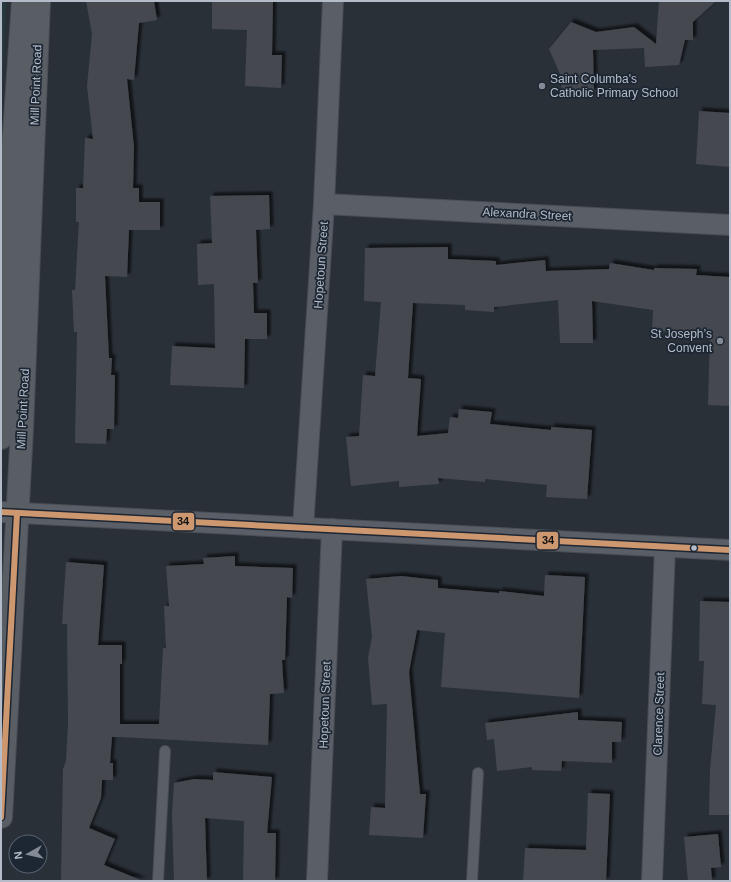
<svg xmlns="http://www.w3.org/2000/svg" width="731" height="882" font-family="Arial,sans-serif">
<defs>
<filter id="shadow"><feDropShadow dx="3.5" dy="-3.5" stdDeviation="1" flood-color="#0009"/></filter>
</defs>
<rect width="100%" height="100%" fill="#2a3038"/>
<polygon fill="#273a3e" points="1,1 6,1 1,106"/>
<g fill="#444950" filter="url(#shadow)">
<polygon points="86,1 154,1 157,20 139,23 134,80 127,79 134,147 133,188 139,188 139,202 160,202 160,230 129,230 127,277 105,276 109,358 112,358 111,375 115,375 114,429 107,429 106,444 75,443 77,332 74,332 72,290 75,290 79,222 76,222 76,188 83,188 85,138 93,139 87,86 92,34"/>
<polygon points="212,1 273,1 272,55 282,55 281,88 245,86 247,30 212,29"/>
<polygon points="659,1 716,1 693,22 693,40 685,40 679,65 645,67 644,48 593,50 594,92 562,94 561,76 549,49 571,22 596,32 634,27 656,44"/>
<polygon points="699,111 730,113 730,167 696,164"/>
<polygon points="269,195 270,229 256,230 258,283 253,283 254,313 267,313 267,339 245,339 244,388 170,385 172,346 215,348 214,284 198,285 197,244 212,243 210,196"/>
<polygon points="448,247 448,259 496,261 496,265 545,260 546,271 609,269 610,263 654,270 654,268 697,269 696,275 730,277 730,406 708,405 710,333 652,331 653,310 592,301 593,343 560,343 558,300 494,307 494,312 465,310 465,305 413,303 408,378 421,379 417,436 448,433 450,417 458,418 459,409 492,412 490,424 551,430 551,427 592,430 587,499 546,497 547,485 485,479 485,482 438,478 439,484 399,487 399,481 351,486 346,437 359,436 363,375 375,376 381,302 364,301 365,248"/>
<polygon points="235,556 235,566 293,568 292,598 287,597 285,660 282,660 284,693 270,694 268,745 120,737 120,724 159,724 163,648 166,648 164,606 169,606 166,566 204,564 203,558"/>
<polygon points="66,562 104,565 98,645 122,645 122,664 120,664 120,737 112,737 110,763 113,763 113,780 102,780 101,798 89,828 115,839 104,865 143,881 61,881 63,769 66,761 68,723 67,624 62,624"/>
<polygon points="545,575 585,577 579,698 441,687 445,633 417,630 409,672 420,794 426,794 423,838 369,835 371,807 385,808 387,704 372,705 368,658 372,637 366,579 401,576 438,580 438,588 499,593 499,591 544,596"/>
<polygon points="700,601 730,602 730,815 709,815 710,770 716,705 702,704 704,661 699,661"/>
<polygon points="578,712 578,720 622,722 621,742 612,742 612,763 562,761 561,771 532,770 532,767 497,771 494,739 487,740 485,723"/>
<polygon points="213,772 272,777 267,833 276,833 275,881 243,881 244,821 205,818 207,881 174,881 172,814 174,783 194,779 213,780"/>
<polygon points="588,793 610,794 606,881 523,881 525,848 586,850"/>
<polygon points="718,834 721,867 711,868 712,881 688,881 684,837"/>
</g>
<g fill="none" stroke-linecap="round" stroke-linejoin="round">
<defs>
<g id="service">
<polyline points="158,881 165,751"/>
<polyline points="472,881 478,773"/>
</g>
<g id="minor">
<polyline points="324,204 730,225"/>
<polyline points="1,512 730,550"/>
<polyline points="303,528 324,204 333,1"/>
<polyline points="317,881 332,529"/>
<polyline points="652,881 665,547"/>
</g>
<g id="secondary">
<polyline points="1,438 10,193 23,1"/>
<polyline points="1,817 22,429 39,1"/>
</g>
</defs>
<use href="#service" stroke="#484c53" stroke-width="12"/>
<use href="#minor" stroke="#484c53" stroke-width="22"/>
<use href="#secondary" stroke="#484c53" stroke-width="24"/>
<use href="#service" stroke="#5a5e66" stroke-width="10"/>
<use href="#minor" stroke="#5a5e66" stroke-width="20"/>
<use href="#secondary" stroke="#595d64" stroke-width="22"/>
<defs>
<g id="bus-1">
<polyline points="1,512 730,550"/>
<polyline points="1,817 17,513"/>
</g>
</defs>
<use href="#bus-1" stroke="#1d2633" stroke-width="9"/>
<use href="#bus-1" stroke="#cd976f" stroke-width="6"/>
</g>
<g fill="#848b96" stroke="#1d2633" stroke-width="1.5">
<circle cx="542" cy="86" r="4"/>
<circle cx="720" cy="341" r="4"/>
</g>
<circle fill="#b4bcc9" stroke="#1d2633" stroke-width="1.5" cx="694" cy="548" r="3.5"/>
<g text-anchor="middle" stroke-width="3.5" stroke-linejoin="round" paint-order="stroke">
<g font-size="12" fill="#b4bcc9" stroke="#1d2633" text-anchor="start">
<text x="550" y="83">Saint Columba's<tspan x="550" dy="14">Catholic Primary School</tspan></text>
<text x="712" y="338" text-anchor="end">St Joseph’s<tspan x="712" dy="14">Convent</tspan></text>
</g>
<g font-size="12" fill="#b4bcc9" stroke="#1d2633">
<text transform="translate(36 85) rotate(-88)" y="4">Mill Point Road</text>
<text transform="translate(527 214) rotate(3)" y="4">Alexandra Street</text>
<text transform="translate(321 265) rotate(-86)" y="4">Hopetoun Street</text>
<text transform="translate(23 409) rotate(-87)" y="4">Mill Point Road</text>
<text transform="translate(325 705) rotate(-88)" y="4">Hopetoun Street</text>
<text transform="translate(659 714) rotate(-88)" y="4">Clarence Street</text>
</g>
</g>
<g stroke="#1d2633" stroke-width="1.5">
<rect x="172" y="512" width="23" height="19" rx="4" fill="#cd976f"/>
<rect x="536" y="531" width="23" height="19" rx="4" fill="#cd976f"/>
</g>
<g font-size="11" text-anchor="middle" font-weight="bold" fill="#111">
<text x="183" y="525">34</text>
<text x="548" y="544">34</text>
</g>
<rect width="731" height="882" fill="none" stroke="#b4bcc9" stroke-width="4"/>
<g transform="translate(28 854) rotate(262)"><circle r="19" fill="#1d2633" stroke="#59626f"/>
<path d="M0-3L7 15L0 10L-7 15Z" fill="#848b96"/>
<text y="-6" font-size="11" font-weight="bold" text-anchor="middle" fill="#b4bcc9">N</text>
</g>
</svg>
